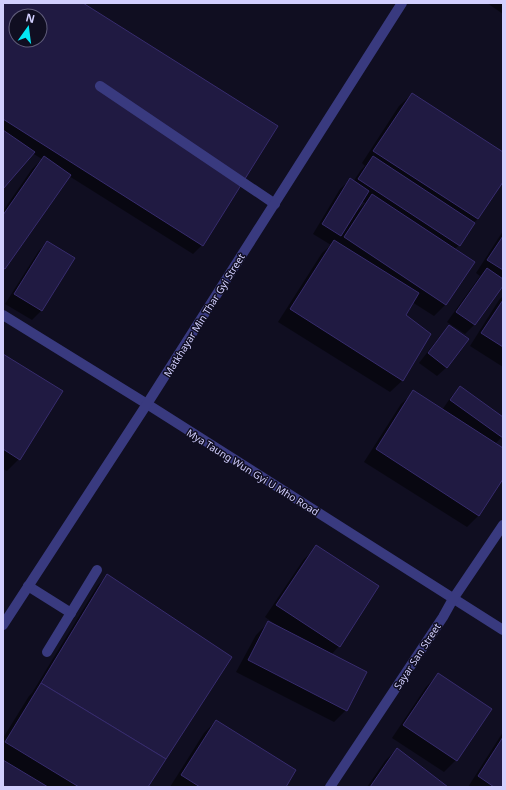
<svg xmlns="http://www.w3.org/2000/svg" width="506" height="790" font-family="'Noto Sans',sans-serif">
<rect width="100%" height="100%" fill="#100e21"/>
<g fill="#0007" fill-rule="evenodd">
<path d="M3 3H81L202 245 193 254 69 176 3 269V211L32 169 42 159 32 153 3 187ZM16 16H40V40H16Z"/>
<polygon points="487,3 503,3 503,14"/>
<path d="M412 94 503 153V180L478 219 473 223 459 245 454 250 446 304 434 316 412 302 405 315 403 380 390 392 278 322 322 253 331 245 313 234 340 189 350 180 353 182 361 170 365 166 362 163 399 106ZM362 201 365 203 357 211 356 210Z"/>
<polygon points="503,231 503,290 500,288 474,325 465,334 447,322 480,276 476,273"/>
<polygon points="47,242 74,259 41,311 32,320 5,304 38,252"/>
<polygon points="503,296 503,367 470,346 499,300"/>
<polygon points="450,326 447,367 437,376 419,363 440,336"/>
<polygon points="3,355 19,459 7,471 3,469"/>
<polygon points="460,387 503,418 503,436 495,444 503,449 503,477 479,515 467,527 364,462 401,404 414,392 442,410 451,397"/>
<polygon points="317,547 339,646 331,655 346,710 334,722 236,672 256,635 268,623 279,627 265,617 304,559"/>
<polygon points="107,576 147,787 3,787 3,738 29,696 32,693 98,585"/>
<polygon points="438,675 456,760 444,772 392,738 426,687"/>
<polygon points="216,721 285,787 170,787 204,733"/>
<polygon points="503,732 503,787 468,787"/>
<polygon points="397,749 446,787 367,787 385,761"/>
</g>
<g fill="#201a42" stroke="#372c6d" fill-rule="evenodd">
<path d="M3 3H83L278 126 203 246 3 119ZM16 16H40V40H16Z"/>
<polygon points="412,93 503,152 503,182 478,219 373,151"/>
<polygon points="3,130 35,152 3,189"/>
<polygon points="44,156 71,175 5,269 3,268 3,215"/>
<polygon points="373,156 475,223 460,246 358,179"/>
<polygon points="350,178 369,191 341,236 322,224"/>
<polygon points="372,194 475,262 446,305 344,237"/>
<polygon points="503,236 503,270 487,260"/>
<polygon points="334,240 419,293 406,315 431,334 403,381 290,309"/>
<polygon points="47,241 75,258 42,311 14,294"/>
<polygon points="487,268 503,279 503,286 475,325 456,312"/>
<polygon points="503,300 503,347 481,333"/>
<polygon points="449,325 469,339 447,368 428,353"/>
<polygon points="3,354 63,391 20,460 3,449"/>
<polygon points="460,386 503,417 503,438 450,400"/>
<polygon points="413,390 503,448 503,479 479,516 376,449"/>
<polygon points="316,545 379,586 340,647 276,605"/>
<polygon points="107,574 232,657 166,759 41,683"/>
<polygon points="268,621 367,672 347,711 248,660"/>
<polygon points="438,673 492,709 457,761 403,725"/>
<polygon points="41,683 166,759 148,787 79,787 5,742"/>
<polygon points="216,720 296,770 286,787 200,787 181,775"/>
<polygon points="503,737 503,787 494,787 478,776"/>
<polygon points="397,748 448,787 370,787"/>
<polygon points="3,760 48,787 3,787"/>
</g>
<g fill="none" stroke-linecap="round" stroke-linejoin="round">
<g stroke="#393a7f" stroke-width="10">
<polyline points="100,86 275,204"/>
<polyline points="3,315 147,404 503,630"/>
<polyline points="28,586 71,613"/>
<polyline points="3,625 147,404 402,3"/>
<polyline points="47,652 97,570"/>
<polyline points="330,787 443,617 453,599 503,525"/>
</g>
</g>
<g text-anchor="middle" stroke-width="3" stroke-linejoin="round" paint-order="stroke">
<g font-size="10" fill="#d2cffe" stroke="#100e21">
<text transform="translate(204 315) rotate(-58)" y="4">Matkhayar Min Thar Gyi Street</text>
<text transform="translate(253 472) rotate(32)" y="4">Mya Taung Wun Gyi U Mho Road</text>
<text transform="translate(417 656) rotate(-57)" y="4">Sayar San Street</text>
</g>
</g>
<rect width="506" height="790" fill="none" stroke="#d2cffe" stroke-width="8"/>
<g transform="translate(28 28) rotate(14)"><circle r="19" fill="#100e21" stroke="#5e5b79"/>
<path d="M0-3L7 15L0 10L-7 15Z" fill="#04e6f4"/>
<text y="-6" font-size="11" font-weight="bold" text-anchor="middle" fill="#d2cffe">N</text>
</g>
</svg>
